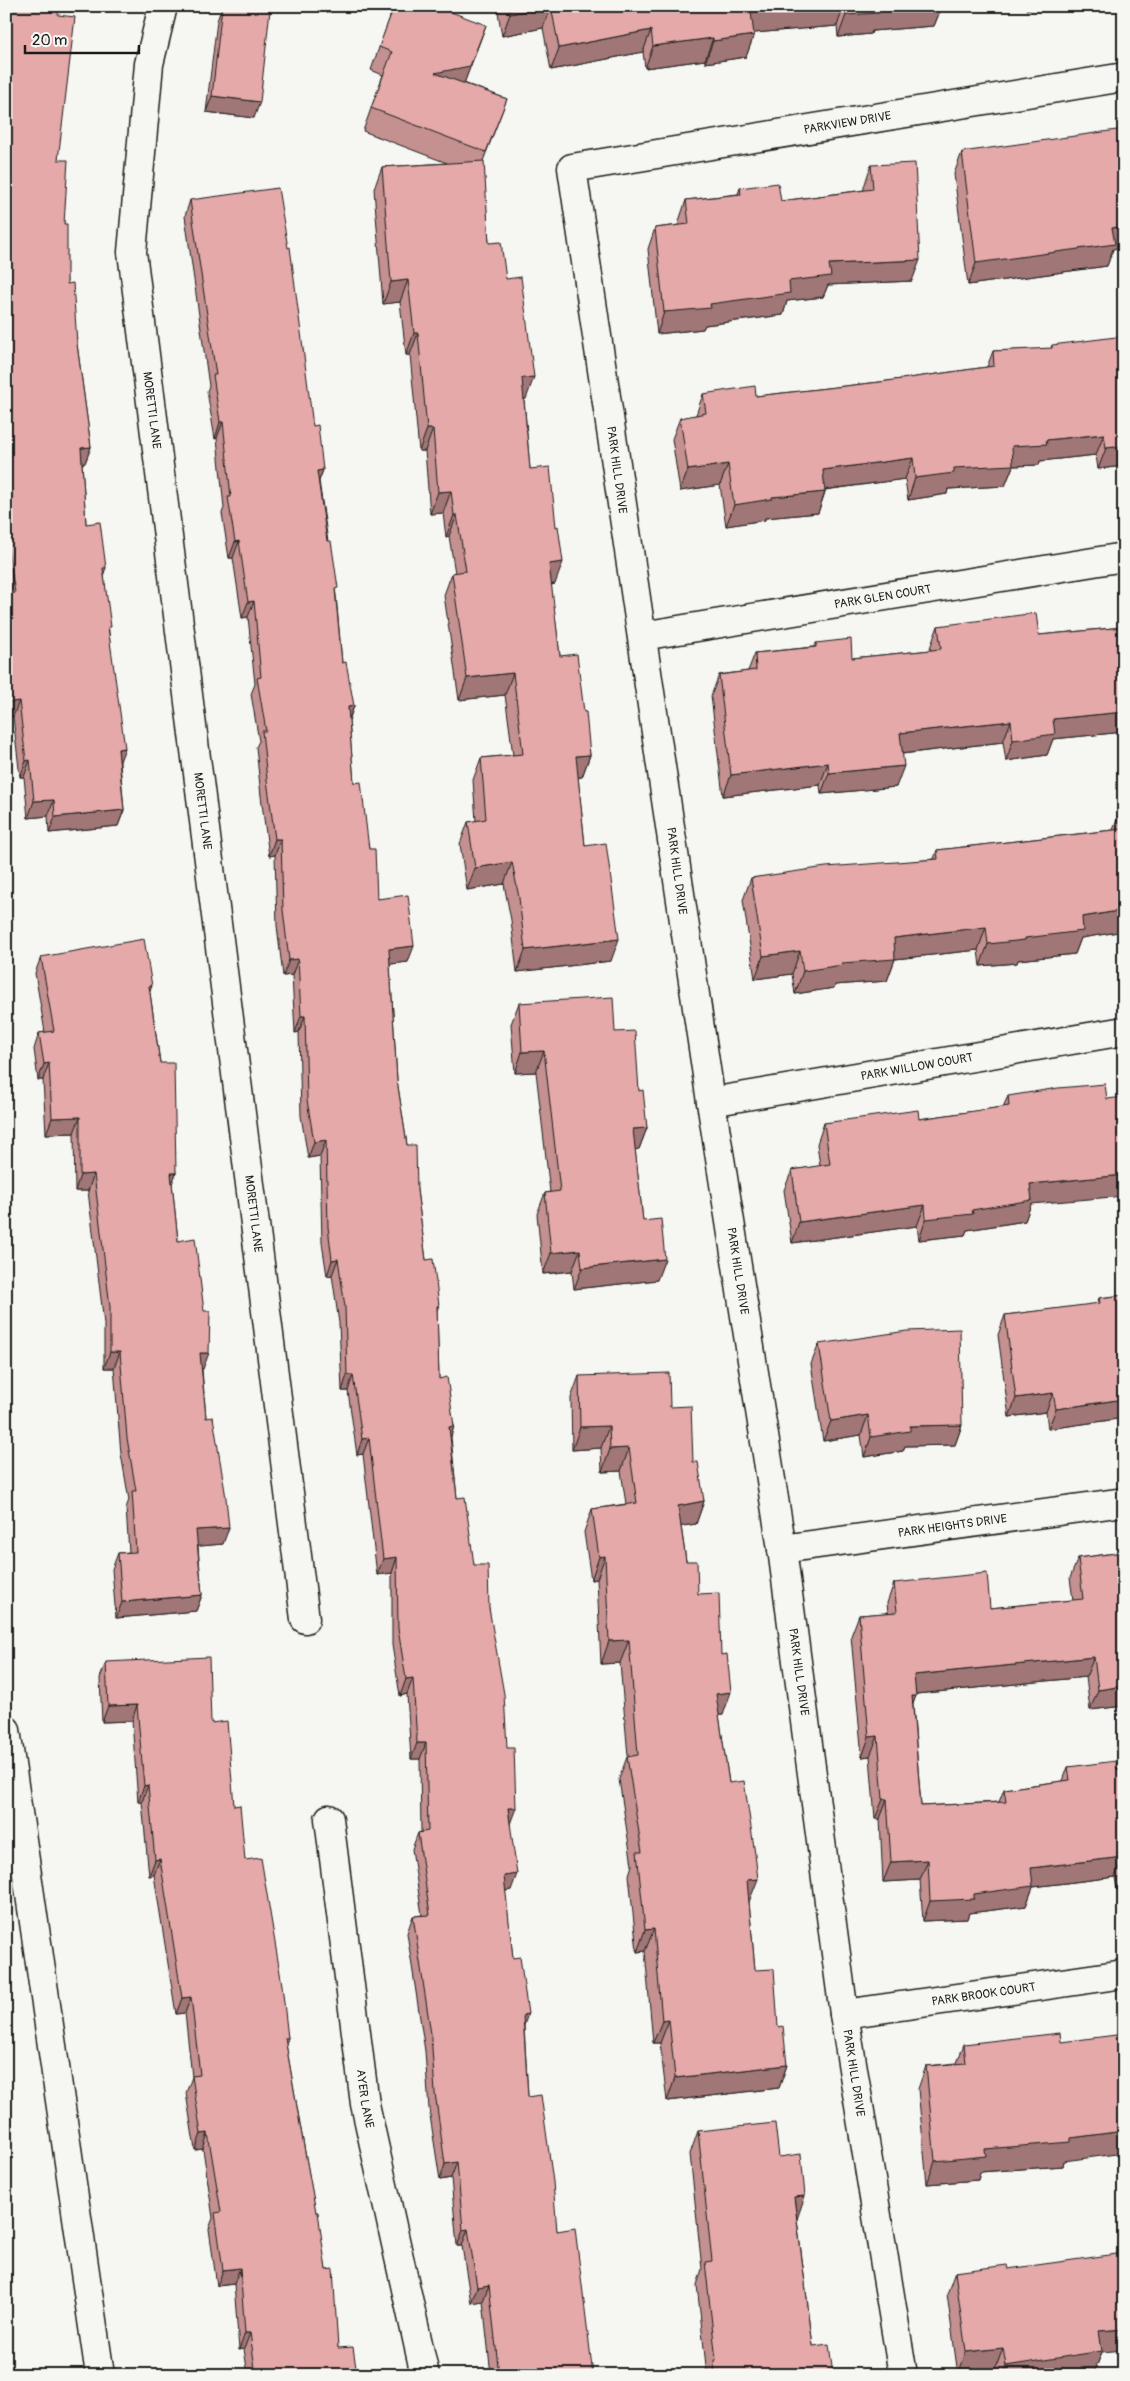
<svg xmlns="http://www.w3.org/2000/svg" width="1130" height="2381" font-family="Pangolin,sans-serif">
<rect width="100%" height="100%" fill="#f6f6f2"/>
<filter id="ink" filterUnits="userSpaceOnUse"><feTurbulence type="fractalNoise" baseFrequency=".02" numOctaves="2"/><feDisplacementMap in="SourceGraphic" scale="10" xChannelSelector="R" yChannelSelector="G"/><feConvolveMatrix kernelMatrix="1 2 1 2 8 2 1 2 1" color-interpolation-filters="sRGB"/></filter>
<g filter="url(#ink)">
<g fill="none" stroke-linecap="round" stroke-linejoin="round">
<defs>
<g id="minor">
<path id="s1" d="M163 6 149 64 132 252 305 1619"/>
<path id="s2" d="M642 636 1124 557"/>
<path id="s3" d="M711 1102 1124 1031"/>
<path id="s4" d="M782 1549 1124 1502"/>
<path id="s5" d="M329 1819 365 2104 425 2375"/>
<path id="s6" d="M844 2014 1124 1974"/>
<path id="s7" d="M903 2375 844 2014 782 1549 711 1102 572 168 1124 77"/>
</g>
<polyline id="motorway" points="6,1730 100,2375"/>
</defs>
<use href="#minor" stroke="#1c1c1c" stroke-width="31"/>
<use href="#motorway" stroke="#1c1c1c" stroke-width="31"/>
<use href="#minor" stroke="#f6f6f2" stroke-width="28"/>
<use href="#motorway" stroke="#f6f6f2" stroke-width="28"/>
</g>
<g fill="#c49190" stroke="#1c1c1c">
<polygon points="6,6 58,15 58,160 64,224 67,284 77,344 91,447 85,463 82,463 86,524 106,568 104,573 124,810 118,826 49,833 48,816 28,818 24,777 20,777 13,717 6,718"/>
<polygon points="222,6 237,6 254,118 206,112 217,21"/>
<polygon points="394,6 486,25 464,83 507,99 483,161 489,243 506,279 526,399 524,399 530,469 555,584 551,585 560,656 584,712 590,755 582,777 578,777 585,846 611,961 517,972 511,920 504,884 467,890 460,844 468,822 476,821 473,780 481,758 513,755 505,695 459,700 444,595 452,573 455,573 449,536 446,537 443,513 430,514 425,451 419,451 410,355 406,355 400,302 383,304 374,189 382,167 447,163 363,131 383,75 371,70"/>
<polygon points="497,6 944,6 942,6 934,26 872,31 871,34 838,37 837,26 753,33 754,35 746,57 705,63 705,60 645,68 643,52 551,70 543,28 502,36"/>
<polygon points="962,152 1113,249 1107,266 968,285 954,174"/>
<polygon points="871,165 912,281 828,285 823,297 787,301 783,315 705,325 703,329 657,334 648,249 655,228 679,225 679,221 686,200 738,194 740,188 781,201 864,190 864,187"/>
<polygon points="190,200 313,426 323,470 319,481 336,595 342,663 354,706 349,721 354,783 369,849 377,899 408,962 390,964 397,1080 407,1145 417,1190 426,1260 439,1305 437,1311 439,1379 454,1426 451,1437 457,1498 474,1565 489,1608 510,1824 511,1890 505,1891 513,1958 524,2026 528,2097 557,2231 593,2375 491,2375 483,2301 471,2303 462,2246 457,2246 451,2178 440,2180 429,2109 425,2051 407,1933 413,1916 422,1915 412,1849 418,1833 421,1832 420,1759 411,1759 407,1694 400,1696 392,1645 392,1573 377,1575 363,1454 357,1455 348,1391 342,1391 339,1323 332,1275 327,1276 322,1243 320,1156 308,1158 301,1116 299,1032 295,1033 292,975 283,976 277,926 275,855 269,856 261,796 256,747 259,741 251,694 255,684 248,617 242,618 233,558 229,558 222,513 224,508 217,438 215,439 207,391 209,386 185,216"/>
<polygon points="1052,345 1124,466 1098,469 1096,455 1040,461 1039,465 1013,466 1005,486 948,489 947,494 908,500 905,479 825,490 825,492 818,513 765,518 765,520 726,526 720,485 680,491 672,439 680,418 696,415 703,394 756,396 880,382 987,367 993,351 1051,349"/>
<polygon points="1124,614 1124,732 1053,739 1047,755 1006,761 1003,742 902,754 896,787 821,794 820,785 723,796 711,696 719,675 748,671 755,653 814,647 816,643 852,658 931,650 930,648 938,626 1039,635 1123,627 1122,619"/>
<polygon points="1119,814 1124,814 1124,931 1081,938 1075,954 1018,960 1017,963 980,966 978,950 895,959 887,981 835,985 834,988 795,994 792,974 755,979 743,900 751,878 934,859 937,850 1113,830"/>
<polygon points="41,957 150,993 176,1173 172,1183 178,1241 203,1369 202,1369 206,1418 223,1544 198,1546 202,1595 196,1611 116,1618 112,1569 118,1553 129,1552 126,1508 129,1500 121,1454 114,1368 104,1368 104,1324 88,1191 75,1191 74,1133 46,1134 43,1080 38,1080 34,1049 39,1033 45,1032 35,973"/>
<polygon points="519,1003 615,1032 639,1091 647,1128 639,1149 635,1149 643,1221 657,1280 574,1289 572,1271 543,1274 537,1214 545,1193 550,1192 536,1072 515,1073 511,1024"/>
<polygon points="1008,1096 1031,1204 1025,1221 967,1230 965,1235 919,1240 917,1226 792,1243 784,1190 792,1170 820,1166 817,1144 824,1123 919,1119 1003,1107"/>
<polygon points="1124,1295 1124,1418 1048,1429 1046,1412 1009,1417 998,1335 1005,1315 1097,1304 1099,1298"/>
<polygon points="819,1344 962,1425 955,1445 905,1446 903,1451 864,1457 861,1435 823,1441 811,1364"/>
<polygon points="579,1376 670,1407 693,1462 704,1501 696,1524 681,1526 686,1561 698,1594 723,1715 719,1715 729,1783 749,1902 755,1970 778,2027 787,2065 779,2088 667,2101 660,2043 653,2043 645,1951 637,1952 629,1875 632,1865 619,1779 627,1757 628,1756 620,1663 601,1664 597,1579 591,1580 584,1532 592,1509 626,1504 621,1471 602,1472 601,1448 572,1450 571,1398"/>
<polygon points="1124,1552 1124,1706 1090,1710 1086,1677 916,1694 913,1704 921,1806 999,1802 1004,1789 1063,1781 1068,1767 1117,1769 1124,1768 1124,1890 1117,1890 1115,1877 1033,1887 1026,1906 969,1913 967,1919 923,1921 920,1880 883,1882 880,1819 875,1819 870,1756 862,1757 851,1636 859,1615 888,1613 887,1603 894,1583 990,1608 1073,1600 1070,1578 1078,1558"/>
<polygon points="106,1662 211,1723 234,1806 245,1860 288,2038 286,2044 301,2130 326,2270 338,2348 357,2375 248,2375 244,2349 239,2350 234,2284 217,2286 209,2229 213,2218 203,2149 195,2150 186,2093 192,2077 185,2013 176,2014 154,1875 149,1876 142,1802 138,1802 132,1721 102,1722 100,1678"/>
<polygon points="964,2044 1064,2161 1063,2166 980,2172 978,2180 927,2184 918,2089 926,2066 957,2063"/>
<polygon points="698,2131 779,2157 797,2219 813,2346 833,2375 707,2375 697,2285 702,2269 690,2154"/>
<polygon points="1008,2269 1102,2352 1094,2373 1083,2375 996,2375 995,2370 958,2375 947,2294 955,2272"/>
</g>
<g fill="#a07676" stroke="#1c1c1c">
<polygon points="549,6 551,6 543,28 502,36 510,14"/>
<polygon points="822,6 844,6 837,26 743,34 751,12"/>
<polygon points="913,6 944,6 942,6 934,26 872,31 871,34 838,37 846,15 879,9"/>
<polygon points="1028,6 1053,6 1026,10"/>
<polygon points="486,25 462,89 435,73"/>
<polygon points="651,30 643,52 551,70 559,48"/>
<polygon points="754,35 746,57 705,63 713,41"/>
<polygon points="713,38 705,60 645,68 653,46"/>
<polygon points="212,96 260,102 254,118 206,112"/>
<polygon points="1124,226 1124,247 1113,249 1107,266 968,285 976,263 1112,228"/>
<polygon points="920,260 912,281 828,285 823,297 787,301 783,315 705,325 703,329 657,334 664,312 710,304 789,281 829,264"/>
<polygon points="408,280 400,302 383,304 391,282"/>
<polygon points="414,333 418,333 410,355 406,355"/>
<polygon points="534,377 526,399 514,400 522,378"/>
<polygon points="220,422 223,422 217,438 215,439"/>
<polygon points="427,429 433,429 425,451 419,451"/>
<polygon points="1104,434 1096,455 1040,461 1039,465 1013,466 1005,486 948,489 947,494 908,500 915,478 954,468 1012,446 1046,440"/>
<polygon points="1124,446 1124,466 1098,469 1106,448"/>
<polygon points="91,447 85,463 76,465 81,448"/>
<polygon points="913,458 905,479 815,491 823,470"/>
<polygon points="728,464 720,485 680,491 688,470"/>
<polygon points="323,470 317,486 317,471"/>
<polygon points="451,491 443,513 430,514 438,492"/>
<polygon points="825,492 818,513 765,518 765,520 726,526 734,505 772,497"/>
<polygon points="454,515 457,515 449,536 446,537"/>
<polygon points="239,541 233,558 229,558 235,542"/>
<polygon points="563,562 555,584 541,586 549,564"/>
<polygon points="254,601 248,617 242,618 248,602"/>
<polygon points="513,673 505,695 459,700 467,678"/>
<polygon points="19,701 13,717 6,718 6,703"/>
<polygon points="354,706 348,722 348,707"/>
<polygon points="1124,712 1124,732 1053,739 1047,755 1006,761 1013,740 1053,719"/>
<polygon points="1011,721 1003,742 892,755 900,733"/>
<polygon points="125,748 119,764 118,749"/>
<polygon points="590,755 582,777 568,778 576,756"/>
<polygon points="30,760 24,777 20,777 26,761"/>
<polygon points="828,763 820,785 723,796 731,775"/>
<polygon points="904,766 896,787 821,794 829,773"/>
<polygon points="54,800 48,816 28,818 34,801"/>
<polygon points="124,810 118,826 49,833 55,817"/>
<polygon points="275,839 281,839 275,855 269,856"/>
<polygon points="512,862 504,884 467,890 475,868"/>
<polygon points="1124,910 1124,931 1081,938 1075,954 1018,960 1017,963 980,966 988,944 1025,938 1082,917"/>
<polygon points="986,927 978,950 895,959 887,981 835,985 834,988 795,994 803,971 842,963 894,938"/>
<polygon points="619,939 611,961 517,972 525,950"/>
<polygon points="414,946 408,962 383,965 389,949"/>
<polygon points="800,951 792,974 755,979 763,956"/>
<polygon points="298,959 292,975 283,976 289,960"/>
<polygon points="149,986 152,986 146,1002"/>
<polygon points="301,1016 305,1016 299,1032 295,1033"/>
<polygon points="544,1051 536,1072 515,1073 522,1052"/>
<polygon points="49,1063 43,1080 38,1080 44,1064"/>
<polygon points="80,1117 74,1133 46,1134 52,1118"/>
<polygon points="647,1128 639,1149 625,1151 633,1129"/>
<polygon points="326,1140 320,1156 308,1158 314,1142"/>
<polygon points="171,1173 176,1173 170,1189"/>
<polygon points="94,1174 88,1191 75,1191 80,1175"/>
<polygon points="1124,1175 1124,1196 1031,1204 1025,1221 967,1230 965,1235 919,1240 926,1219 972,1210 1030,1184"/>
<polygon points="925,1205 917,1226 792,1243 799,1222"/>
<polygon points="580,1250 572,1271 543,1274 551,1253"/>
<polygon points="338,1259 332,1275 327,1276 332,1260"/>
<polygon points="665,1259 657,1280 574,1289 582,1268"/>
<polygon points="110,1352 120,1352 114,1368 104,1368"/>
<polygon points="200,1353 209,1353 203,1369 195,1369"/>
<polygon points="347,1375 353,1375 348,1391 342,1391"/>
<polygon points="1053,1393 1046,1412 1009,1417 1016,1398"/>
<polygon points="1124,1399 1124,1418 1048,1429 1056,1409"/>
<polygon points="868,1415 861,1435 823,1441 831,1421"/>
<polygon points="962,1425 955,1445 905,1446 903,1451 864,1457 871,1437 910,1426"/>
<polygon points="454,1426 449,1442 449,1427"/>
<polygon points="609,1426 601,1448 572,1450 580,1427"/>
<polygon points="369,1438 363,1454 357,1455 362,1439"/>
<polygon points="629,1448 621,1471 602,1472 610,1449"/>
<polygon points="704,1501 696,1524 670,1528 678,1506"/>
<polygon points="229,1528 223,1544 190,1547 196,1530"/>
<polygon points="605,1556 597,1579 591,1580 599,1557"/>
<polygon points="397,1557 392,1573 377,1575 383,1559"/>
<polygon points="202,1595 196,1611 116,1618 122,1602"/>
<polygon points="629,1640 620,1663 601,1664 609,1641"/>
<polygon points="1094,1657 1086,1677 906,1695 914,1675"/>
<polygon points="413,1678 407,1694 400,1696 406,1679"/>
<polygon points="1124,1686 1124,1706 1090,1710 1098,1690"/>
<polygon points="731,1692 723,1715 708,1716 716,1694"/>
<polygon points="912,1696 916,1696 908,1716"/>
<polygon points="137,1705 132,1721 102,1722 108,1706"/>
<polygon points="878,1736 870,1756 862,1757 869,1737"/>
<polygon points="417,1743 426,1743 420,1759 411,1759"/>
<polygon points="148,1785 142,1802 138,1802 144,1786"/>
<polygon points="883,1799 887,1799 880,1819 875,1819"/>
<polygon points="508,1808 516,1808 510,1824"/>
<polygon points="1123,1857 1115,1877 1033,1887 1026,1906 969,1913 967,1919 923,1921 930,1901 974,1894 1031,1868"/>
<polygon points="160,1859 154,1875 149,1876 155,1860"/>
<polygon points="928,1860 920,1880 883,1882 891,1862"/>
<polygon points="1124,1871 1124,1890 1117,1890"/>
<polygon points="517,1874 511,1890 498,1892 504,1876"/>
<polygon points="758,1879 749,1902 739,1903 747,1880"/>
<polygon points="654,1929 645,1951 637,1952 645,1930"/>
<polygon points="191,1997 185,2013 176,2014 182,1998"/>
<polygon points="528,2014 522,2031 523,2015"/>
<polygon points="669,2020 660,2043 653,2043 662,2021"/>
<polygon points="787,2065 779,2088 667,2101 675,2078"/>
<polygon points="1124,2131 1124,2153 1064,2161 1063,2166 980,2172 978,2180 927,2184 935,2161 985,2149"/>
<polygon points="208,2133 203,2149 195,2150 201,2134"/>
<polygon points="457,2162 451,2178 440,2180 445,2164"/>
<polygon points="805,2196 797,2219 794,2197"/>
<polygon points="468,2229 462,2246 457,2246 463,2230"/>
<polygon points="240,2268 234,2284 217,2286 223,2270"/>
<polygon points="489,2285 483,2301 471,2303 477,2287"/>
<polygon points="1124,2329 1124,2350 1102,2352 1094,2373 1083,2375 1002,2375 1006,2366 1099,2331"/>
<polygon points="245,2333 250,2333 244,2349 239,2350"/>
<polygon points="1003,2348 995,2370 958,2375 966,2352"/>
</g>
<g fill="#e4a9a8" stroke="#1c1c1c">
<polygon points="6,6 59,6 58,15 75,17 58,160 68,160 64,224 67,224 67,284 73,283 77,344 91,447 81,448 86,524 100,522 106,568 103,568 111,627 108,627 125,748 118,749 124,810 55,817 54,800 34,801 30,760 26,761 19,701 6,703 6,594 15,593 6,536"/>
<polygon points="222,6 237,6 270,10 260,102 212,96"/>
<polygon points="394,6 435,6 486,25 470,66 435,73 507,99 486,152 371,108 392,52 379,47"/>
<polygon points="509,6 549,6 510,14"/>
<polygon points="551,6 822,6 751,12 754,35 713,41 713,38 653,46 651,30 559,48"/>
<polygon points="845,6 913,6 879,9 879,13 846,15"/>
<polygon points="1124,129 1124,226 1112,228 1115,244 976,263 962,152"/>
<polygon points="484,161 489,243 501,242 506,279 521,277 534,377 522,378 530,469 550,467 556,527 558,526 563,562 549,564 560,656 577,654 584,712 586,712 590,755 576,756 585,846 606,843 619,939 525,950 519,898 512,862 475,868 468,822 486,819 481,758 523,754 513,673 467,678 452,573 466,571 457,515 454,515 451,491 438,492 433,429 427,429 418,333 414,333 408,280 391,282 382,167"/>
<polygon points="915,163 920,260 829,264 831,276 789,281 790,293 710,304 711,308 664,312 655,228 689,224 686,200 741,194 740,188 778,183 781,201 873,189 871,165"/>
<polygon points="278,188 288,248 290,247 313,426 318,425 323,470 317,471 327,541 331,541 338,588 335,589 342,663 346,662 354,706 348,707 354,783 361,782 369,849 375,849 377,899 408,895 414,946 389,949 397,1080 407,1145 416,1145 417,1190 426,1260 433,1259 439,1305 437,1306 439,1379 447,1377 454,1426 449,1427 457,1498 465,1497 474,1565 488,1565 489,1608 504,1694 507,1748 514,1748 516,1808 508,1808 517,1874 504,1876 513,1958 520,1957 528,2014 523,2015 528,2097 541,2095 553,2182 557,2231 575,2228 593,2375 499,2375 489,2285 477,2287 468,2229 463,2230 457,2162 445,2164 435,2093 431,2034 413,1916 430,1915 418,1833 428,1831 426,1743 417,1743 413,1678 406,1679 398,1629 397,1557 383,1559 369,1438 362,1439 353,1375 347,1375 345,1307 338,1259 332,1260 328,1227 326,1140 314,1142 307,1100 305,1016 301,1016 298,959 289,960 283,910 281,839 275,839 267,780 262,731 266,731 257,678 261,677 254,601 248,602 239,541 235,542 228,497 231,497 223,422 220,422 213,375 216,375 190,200"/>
<polygon points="1124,336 1124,446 1106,448 1104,434 1046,440 1047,444 1012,446 1013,465 954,468 954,473 915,478 913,458 823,470 825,492 772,497 772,499 734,505 728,464 688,470 680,418 706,413 703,394 755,386 756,396 880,382 994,366 993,351 1052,348 1052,345"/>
<polygon points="1036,613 1039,635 1124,627 1124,712 1053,719 1055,734 1013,740 1011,721 900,733 904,766 829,773 828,763 731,775 719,675 756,670 755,653 816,647 816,643 851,639 852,658 941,649 938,626"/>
<polygon points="1119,814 1124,814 1124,910 1082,917 1083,931 1025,938 1025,940 988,944 986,927 894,938 895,959 842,963 842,965 803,971 800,951 763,956 751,878 826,867 938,859 937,850 1122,829"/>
<polygon points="144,939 152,986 149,986 160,1063 174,1063 176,1173 171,1173 178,1241 195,1238 204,1311 210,1311 209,1353 200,1353 206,1418 213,1417 226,1498 229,1528 196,1530 202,1595 122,1602 118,1553 136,1552 132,1491 136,1491 127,1438 120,1352 110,1352 110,1307 94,1174 80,1175 80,1117 52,1118 49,1063 44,1064 39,1033 54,1031 41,957"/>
<polygon points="613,997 615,1032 635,1031 639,1091 643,1090 647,1128 633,1129 643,1221 661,1219 665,1259 582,1268 580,1250 551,1253 545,1193 560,1191 544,1051 522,1052 519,1003"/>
<polygon points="1105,1084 1107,1099 1124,1097 1124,1175 1030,1184 1032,1200 972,1210 973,1214 926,1219 925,1205 799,1222 792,1170 830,1164 824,1123 918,1110 919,1119 1009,1106 1008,1096 1058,1088"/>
<polygon points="1124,1295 1124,1399 1056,1409 1053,1393 1016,1398 1005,1315 1100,1303 1099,1298"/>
<polygon points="960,1329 962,1425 910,1426 910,1431 871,1437 868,1415 831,1421 819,1344 907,1331"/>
<polygon points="669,1373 670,1407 691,1406 693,1462 698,1462 704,1501 678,1506 686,1561 697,1561 698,1594 719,1593 721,1655 727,1654 731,1692 716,1694 729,1783 744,1781 755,1854 758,1879 747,1880 755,1970 774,1969 778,2027 783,2026 787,2065 675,2078 669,2020 662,2021 654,1929 645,1930 637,1852 642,1852 627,1757 638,1755 629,1640 609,1641 605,1556 599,1557 592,1509 637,1503 629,1448 610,1449 609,1426 580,1427 579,1376"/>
<polygon points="1124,1552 1124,1686 1098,1690 1094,1657 914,1675 916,1696 912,1696 921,1806 1006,1802 1004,1789 1070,1780 1068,1767 1116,1761 1117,1769 1124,1768 1124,1867 1123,1857 1031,1868 1033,1886 974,1894 974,1899 930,1901 928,1860 891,1862 887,1799 883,1799 878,1736 869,1737 859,1615 897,1612 894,1583 987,1573 990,1608 1083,1599 1078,1558"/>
<polygon points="209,1657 211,1723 227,1721 234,1806 240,1805 245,1860 261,1858 282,1985 288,2038 285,2038 301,2130 316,2212 318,2212 326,2270 333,2269 338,2348 353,2347 357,2375 256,2375 250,2333 245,2333 240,2268 223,2270 215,2213 221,2212 208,2133 201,2134 192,2076 200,2075 191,1997 182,1998 160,1859 155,1860 148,1785 144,1786 137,1705 108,1706 106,1662"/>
<polygon points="1060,2033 1061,2042 1124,2034 1124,2131 1071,2138 1071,2142 985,2149 986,2156 935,2161 926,2066 966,2063 964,2044"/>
<polygon points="775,2123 779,2157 801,2154 805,2196 794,2197 813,2346 829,2344 833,2375 715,2375 714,2360 716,2360 705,2262 712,2261 698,2131"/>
<polygon points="1124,2253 1124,2329 1099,2331 1102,2351 1006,2366 1003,2348 966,2352 955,2272 1007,2265 1008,2269"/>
</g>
</g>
<g text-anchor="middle" stroke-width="4.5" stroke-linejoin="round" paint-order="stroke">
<g font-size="12" fill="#1c1c1c" stroke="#f6f6f2">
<text dy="4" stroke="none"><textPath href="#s7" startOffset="2511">PARKVIEW DRIVE</textPath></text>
<text dy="4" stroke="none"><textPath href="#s1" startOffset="408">MORETTI LANE</textPath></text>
<text transform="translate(617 470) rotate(82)" y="4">PARK HILL DRIVE</text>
<text dy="4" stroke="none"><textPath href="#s2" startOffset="244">PARK GLEN COURT</textPath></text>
<text dy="4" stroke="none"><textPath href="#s1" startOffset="812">MORETTI LANE</textPath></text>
<text transform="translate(677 871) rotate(82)" y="4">PARK HILL DRIVE</text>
<text dy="4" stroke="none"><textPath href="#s3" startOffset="209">PARK WILLOW COURT</textPath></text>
<text dy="4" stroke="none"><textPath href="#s1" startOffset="1218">MORETTI LANE</textPath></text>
<text transform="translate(738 1271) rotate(81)" y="4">PARK HILL DRIVE</text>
<text dy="4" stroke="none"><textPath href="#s4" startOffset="172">PARK HEIGHTS DRIVE</textPath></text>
<text transform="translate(799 1672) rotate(82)" y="4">PARK HILL DRIVE</text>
<text dy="4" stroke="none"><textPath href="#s6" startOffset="141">PARK BROOK COURT</textPath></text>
<text transform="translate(854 2073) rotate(81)" y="4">PARK HILL DRIVE</text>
<text dy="4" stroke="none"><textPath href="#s5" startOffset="282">AYER LANE</textPath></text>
</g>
</g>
<rect width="1130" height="2381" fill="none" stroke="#f6f6f2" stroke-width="25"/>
<rect x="12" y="12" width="1105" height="2356" fill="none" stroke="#1c1c1c" stroke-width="2" filter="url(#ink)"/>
<path d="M25 45v8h114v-8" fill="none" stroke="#1c1c1c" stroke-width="2.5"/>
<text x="32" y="45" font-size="15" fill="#1c1c1c" stroke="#f6f6f2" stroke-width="4" paint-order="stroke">20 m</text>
</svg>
